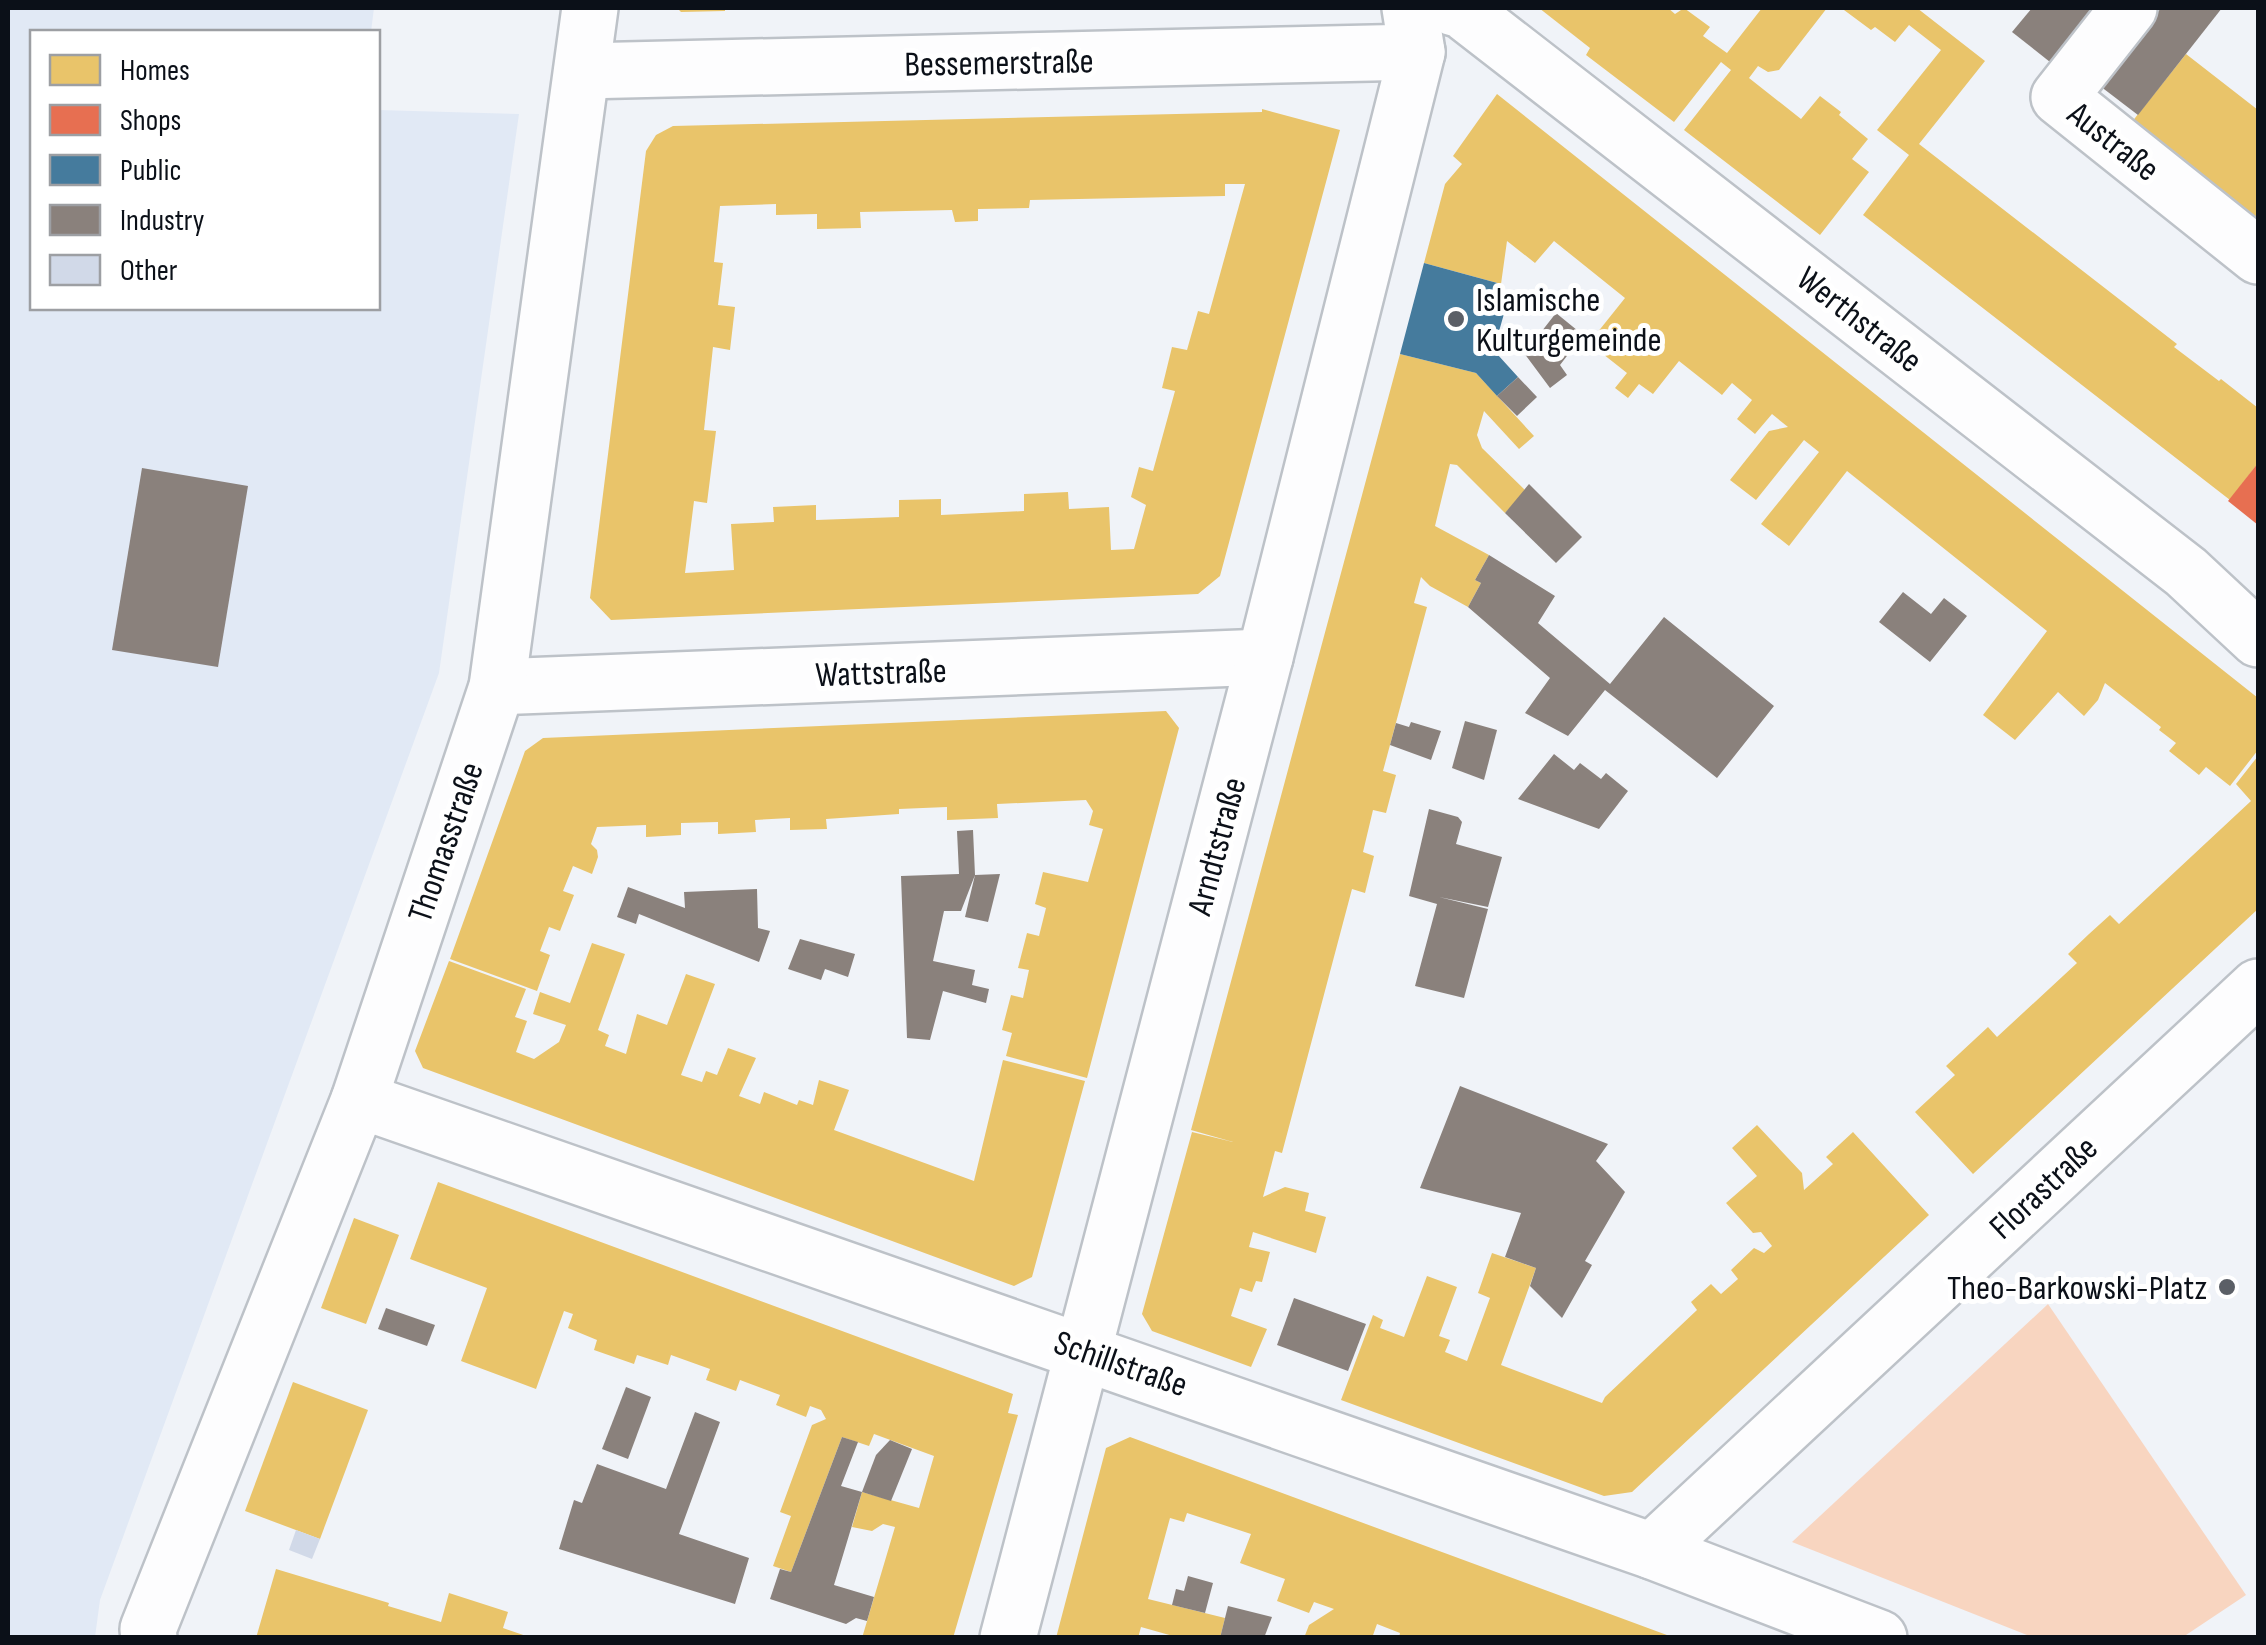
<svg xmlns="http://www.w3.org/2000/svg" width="2266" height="1645" font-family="'Sofia Sans Condensed',sans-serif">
<rect width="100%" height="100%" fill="#f0f3f8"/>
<polygon fill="#e1e9f5" points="8,8 374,8 371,32 32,32 32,308 378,308 378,110 519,114 439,673 100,1600 95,1637 8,1638"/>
<polygon fill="#f8d5c0" points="2048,1304 2246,1595 2183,1637 2032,1637 1792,1542"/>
<g fill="#e9c46a" fill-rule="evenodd">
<polygon points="677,8 725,8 725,11 681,12"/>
<polygon points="1539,8 1668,8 1675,14 1684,8 1710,27 1703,36 1727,53 1762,8 1827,8 1779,70 1768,72 1758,66 1749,78 1801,119 1820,96 1841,112 1839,115 1868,139 1852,159 1869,172 1820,235 1684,130 1731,70 1721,62 1674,122 1586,55 1590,48"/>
<polygon points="1845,8 1917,8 1985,61 1919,144 2177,344 2174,347 2219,381 2221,379 2258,408 2258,463 2230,500 1863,215 1909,155 1877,130 1941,50 1909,25 1895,42 1875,27 1871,30 1844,10"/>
<polygon points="2186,54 2258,110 2258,221 2131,123"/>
<polygon points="1497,94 2258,698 2258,750 2230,786 2206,767 2199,775 2169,751 2176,743 2159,730 2161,727 2105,683 2098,700 2084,716 2058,692 2015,740 1983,715 2047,631 1847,471 1789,546 1761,524 1819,452 1804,440 1756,500 1730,480 1769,431 1788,427 1772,414 1755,434 1737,419 1752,400 1732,383 1722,395 1679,361 1653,394 1639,384 1628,398 1615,388 1627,373 1589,343 1625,298 1554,241 1535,263 1507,241 1501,284 1424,263 1445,184 1462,164 1453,156"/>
<path d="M1262 109 1340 130 1220 576 1198 594 611 620 590 598 646 151 656 135 673 126 1262 112ZM1225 184H1245L1209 314 1198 311 1187 350 1172 347 1162 388 1175 391 1153 471 1139 467 1131 497 1146 505 1134 549 1111 550 1109 507 1069 509 1068 492 1024 494V511L941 515V499L899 500V517L816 520V505L773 507 774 522 731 524 734 570 685 573 694 501 707 503 716 431 704 430 713 347 730 350 735 307 718 305 723 263 714 262 720 206 776 204V215L817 214V229L861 228 860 212 952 210 955 222 978 221V209L1029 208 1030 200 1225 196Z"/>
<polygon points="1400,354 1476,373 1534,436 1519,449 1484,411 1477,435 1482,448 1526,491 1505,513 1457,465 1450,464 1435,526 1489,555 1475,580 1481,583 1468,607 1430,586 1421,577 1414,603 1427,607 1383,771 1396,775 1386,813 1373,810 1363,852 1374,856 1365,893 1352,889 1282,1153 1275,1151 1263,1197 1285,1187 1309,1193 1305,1211 1326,1217 1316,1253 1253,1232 1249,1247 1270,1252 1262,1282 1256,1281 1252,1292 1240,1288 1231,1316 1267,1329 1251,1367 1152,1331 1142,1314 1192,1132 1233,1142 1191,1130"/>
<polygon points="1166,711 1179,728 1087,1078 1006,1056 1012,1033 1002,1030 1011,995 1023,998 1029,970 1018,968 1027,933 1039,936 1046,908 1035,904 1043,872 1088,882 1103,829 1089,825 1093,811 1086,800 997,804 998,818 947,820 947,807 899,809 899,814 826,819 827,829 790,830 790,818 755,820 756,832 718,834 718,822 681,823 681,835 646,837 646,825 597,827 591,844 597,850 598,857 592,874 573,866 563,891 574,895 560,931 549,927 540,951 550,955 537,991 450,959 525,751 543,738"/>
<polygon points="2258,756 2258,909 1973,1174 1915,1112 1955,1075 1946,1066 1988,1027 1997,1037 2077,963 2068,954 2089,934 2110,915 2119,924 2251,801 2236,784"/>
<polygon points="592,943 625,954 598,1030 609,1035 605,1046 626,1054 637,1014 667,1025 686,974 715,984 681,1075 702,1082 706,1071 717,1075 728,1048 756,1058 739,1096 760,1104 764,1092 797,1105 799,1100 813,1105 819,1080 849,1090 834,1130 974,1181 1003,1060 1085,1081 1032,1277 1014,1286 423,1068 415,1051 449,961 526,989 515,1017 527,1021 516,1052 534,1059 559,1042 566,1025 533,1014 540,992 570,1003"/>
<polygon points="1757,1125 1802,1173 1804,1190 1833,1164 1826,1157 1853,1132 1929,1215 1632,1492 1604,1496 1341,1400 1373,1315 1383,1320 1380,1328 1404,1337 1427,1276 1457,1287 1439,1336 1450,1340 1445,1352 1467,1361 1490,1298 1478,1293 1492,1253 1536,1268 1501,1365 1602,1403 1605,1397 1697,1310 1691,1302 1711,1284 1721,1294 1738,1279 1731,1270 1754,1248 1764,1253 1772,1246 1761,1232 1753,1233 1726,1203 1757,1176 1732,1148"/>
<polygon points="438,1182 1013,1394 1008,1413 1018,1415 953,1638 862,1638 895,1527 883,1524 872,1531 852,1527 862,1492 919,1508 934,1456 874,1434 869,1446 842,1437 791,1572 773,1566 791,1516 780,1512 812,1425 826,1419 821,1410 810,1406 806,1417 776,1405 780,1395 740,1380 736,1391 706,1380 710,1369 671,1355 668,1365 637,1355 634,1364 594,1350 597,1340 568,1328 573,1314 564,1311 536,1389 461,1361 487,1288 410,1259"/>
<polygon points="354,1218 399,1235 366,1324 321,1308"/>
<polygon points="293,1382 368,1410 320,1539 245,1511"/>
<polygon points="1130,1437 1507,1576 1675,1638 1399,1638 1400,1633 1377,1624 1372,1638 1304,1638 1309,1625 1334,1609 1314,1602 1309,1613 1277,1601 1285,1579 1240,1563 1251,1534 1187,1513 1184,1522 1170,1518 1148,1599 1225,1618 1220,1638 1180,1638 1141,1627 1138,1638 1056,1638 1106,1448"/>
<polygon points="276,1569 389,1603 388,1606 441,1622 449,1593 508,1612 503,1628 532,1638 256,1638"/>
</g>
<polygon fill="#e76f51" points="2258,463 2258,525 2228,501"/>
<polygon fill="#457b9d" points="1424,263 1501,284 1509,296 1496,342 1503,344 1498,355 1518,377 1497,396 1476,373 1400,354"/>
<g fill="#8a817c">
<polygon points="2032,8 2094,8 2050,62 2012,32"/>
<polygon points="2161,8 2222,8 2138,115 2100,86"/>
<polygon points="1556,313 1583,335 1560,365 1567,375 1550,388 1521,349 1538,336"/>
<polygon points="1518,377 1537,397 1517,416 1497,396"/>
<polygon points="142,468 248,486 218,667 112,650"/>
<polygon points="1529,484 1582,537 1556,563 1505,513"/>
<polygon points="1489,555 1555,596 1538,623 1610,684 1664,617 1774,706 1717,778 1605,690 1568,736 1525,713 1550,678 1468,607 1481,583 1475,580"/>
<polygon points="1903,592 1931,614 1944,598 1967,616 1930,662 1879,622"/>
<polygon points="1465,721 1497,730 1484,780 1452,768"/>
<polygon points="1411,722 1441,731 1431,760 1390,745 1396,723 1409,727"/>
<polygon points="1554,754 1574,770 1580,763 1601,779 1606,773 1628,791 1599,829 1518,799"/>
<polygon points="1429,809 1458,817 1462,822 1456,844 1502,857 1488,907 1439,897 1488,909 1464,998 1415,986 1437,904 1409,896"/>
<polygon points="973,830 975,875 1000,874 988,922 965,917 975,875 961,911 944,911 933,961 975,970 972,985 989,989 986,1003 943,991 930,1040 907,1038 901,876 959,874 957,831"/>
<polygon points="628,887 685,908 684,892 757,889 758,928 770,931 759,962 639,914 636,924 617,917"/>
<polygon points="800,939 855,954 848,977 825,969 821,980 788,969"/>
<polygon points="1460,1086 1608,1144 1596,1161 1625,1192 1585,1261 1592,1265 1562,1318 1530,1286 1536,1268 1505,1257 1521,1213 1420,1188"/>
<polygon points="1294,1298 1366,1324 1348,1371 1277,1345"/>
<polygon points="386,1308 435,1325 427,1346 378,1329"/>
<polygon points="626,1387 651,1397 628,1459 602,1449"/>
<polygon points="695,1412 720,1422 679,1534 749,1558 735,1604 559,1549 574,1500 582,1503 597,1464 666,1489"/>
<polygon points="842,1437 858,1442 841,1486 862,1492 834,1585 874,1597 867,1621 856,1618 846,1624 770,1599 780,1569 791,1572"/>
<polygon points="890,1440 912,1449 891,1501 862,1492 876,1455"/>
<polygon points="1188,1576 1213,1583 1205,1613 1172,1605 1176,1589 1184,1591"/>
<polygon points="1228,1606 1272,1617 1264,1638 1220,1638"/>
</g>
<polygon fill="#d1d9e8" points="296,1530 320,1539 312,1559 289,1550"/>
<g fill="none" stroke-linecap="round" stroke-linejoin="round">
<defs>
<g id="minor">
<polyline points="1454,8 1459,8 2186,572 2258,639"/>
<polyline points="2129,8 2059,97 2258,256"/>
<polyline points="582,71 1417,52"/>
<polyline points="497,687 1265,657"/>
<polyline points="359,1100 1652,1551 1879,1638"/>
<polyline points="1652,1551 2258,987"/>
<polyline points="149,1638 148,1629 359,1100 497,687 590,8"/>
</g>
<polyline id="tertiary" points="1008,1638 1265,657 1417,52 1410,8"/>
</defs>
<use href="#minor" stroke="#bdc2c8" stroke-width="60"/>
<use href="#tertiary" stroke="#bdc2c8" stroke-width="60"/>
<use href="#minor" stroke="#fdfdfe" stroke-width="55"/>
<use href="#tertiary" stroke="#fdfdfe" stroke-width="55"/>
</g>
<g fill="#5b5f66" stroke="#fff" stroke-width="4">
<circle cx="1456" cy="319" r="10"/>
<circle cx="2227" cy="1287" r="10"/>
</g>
<g text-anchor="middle" stroke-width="10" stroke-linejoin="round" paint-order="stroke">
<g font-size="35" fill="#0b1018" stroke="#fff">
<text transform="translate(999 62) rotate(-1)" y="12">Bessemerstraße</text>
<text transform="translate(2114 141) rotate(38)" y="12">Austraße</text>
<text transform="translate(1860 319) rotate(38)" y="12">Werthstraße</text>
<text transform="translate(881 672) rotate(-2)" y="12">Wattstraße</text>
<text transform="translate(445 842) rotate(-71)" y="12">Thomasstraße</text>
<text transform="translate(1216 846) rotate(-75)" y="12">Arndtstraße</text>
<text transform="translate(2043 1187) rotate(-43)" y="12">Florastraße</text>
<text transform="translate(1121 1363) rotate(19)" y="12">Schillstraße</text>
</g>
<g font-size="35" fill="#0b1018" stroke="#fff" text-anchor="start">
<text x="1476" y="311">Islamische<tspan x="1476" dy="40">Kulturgemeinde</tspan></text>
<text x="2207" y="1299" text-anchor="end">Theo-Barkowski-Platz</text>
</g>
</g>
<rect width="2266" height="1645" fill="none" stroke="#0b1018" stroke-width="20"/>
<rect x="30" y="30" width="350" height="280" fill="#ffffff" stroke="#9d9fa3" stroke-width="2.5"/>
<rect x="50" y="55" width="50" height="30" fill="#e9c46a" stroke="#9d9fa3" stroke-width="2.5"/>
<text x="120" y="80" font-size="30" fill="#0b1018">Homes</text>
<rect x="50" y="105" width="50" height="30" fill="#e76f51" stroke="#9d9fa3" stroke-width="2.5"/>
<text x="120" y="130" font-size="30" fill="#0b1018">Shops</text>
<rect x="50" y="155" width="50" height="30" fill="#457b9d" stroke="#9d9fa3" stroke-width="2.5"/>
<text x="120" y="180" font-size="30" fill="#0b1018">Public</text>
<rect x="50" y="205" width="50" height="30" fill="#8a817c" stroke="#9d9fa3" stroke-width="2.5"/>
<text x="120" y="230" font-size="30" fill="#0b1018">Industry</text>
<rect x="50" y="255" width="50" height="30" fill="#d1d9e8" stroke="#9d9fa3" stroke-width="2.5"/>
<text x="120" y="280" font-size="30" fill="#0b1018">Other</text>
</svg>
